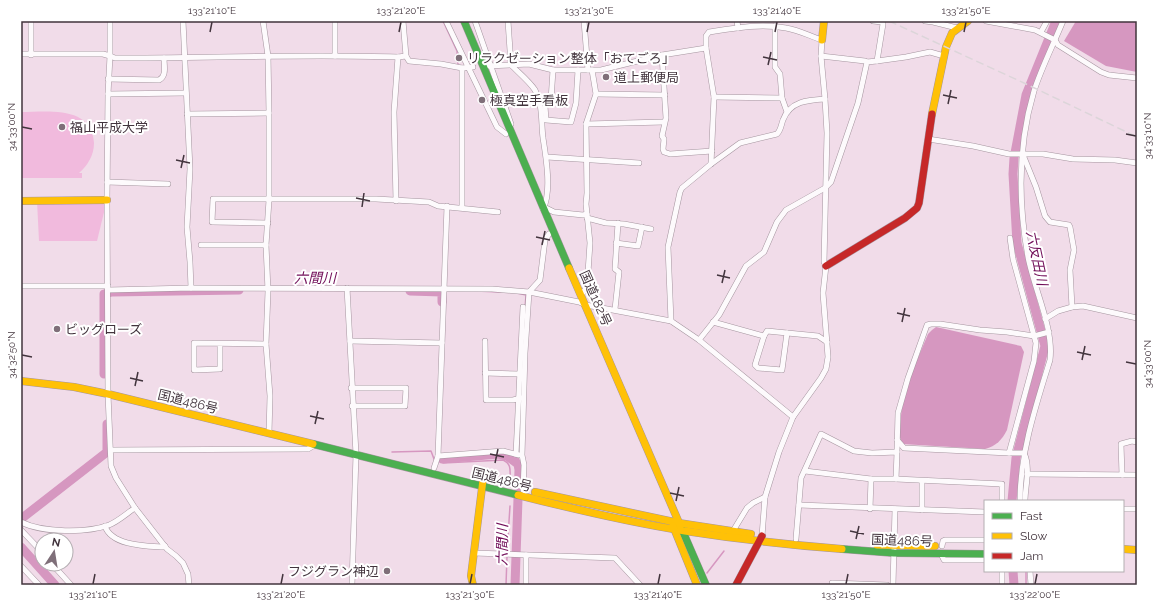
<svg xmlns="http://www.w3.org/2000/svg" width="1158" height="606" font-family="Raleway,'Noto Sans JP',sans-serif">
<rect width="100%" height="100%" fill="#f1dce9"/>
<g fill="#f1badd">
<path d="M21 112C47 112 92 105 94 143 94 155 88 165 79 173H82V178H21Z"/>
<polygon points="107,200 97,241 39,241 37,201"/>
</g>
<g fill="#d697c0">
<polygon points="1076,21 1137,21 1137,72 1106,66 1064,41"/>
<path d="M936 327 1021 346 1024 352 1007 430C1002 440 996 446 985 449L902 444 899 434 902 406 912 372 928 334 932 330Z"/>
</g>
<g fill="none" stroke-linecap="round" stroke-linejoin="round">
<g stroke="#d697c0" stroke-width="1.5">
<polyline points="443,21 457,51 458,65"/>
<polyline points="475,291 501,292"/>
<polyline points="517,293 526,295 525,308"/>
<polyline points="392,452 431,451 434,459"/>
<path d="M443 463 503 460C512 464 510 471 510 480"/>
<polyline points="518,464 521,400"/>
<polyline points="507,552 510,506"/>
<polyline points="1026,571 1026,585"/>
<polyline points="707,573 724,551"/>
<polyline points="506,585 507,556"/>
</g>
<g stroke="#d697c0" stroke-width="9">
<polyline points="410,291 442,292 442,302"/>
<polyline points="104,374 104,294 112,292 239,290"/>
<polyline points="442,459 498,454 507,456 518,464 519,470 515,585"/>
<polyline points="1012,501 1016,458 1045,346 1017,243 1013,174 1014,158 1026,95 1056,21"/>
<polyline points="21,519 107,452 107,424"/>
<polyline points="21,547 55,585"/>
<polyline points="1013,571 1014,585"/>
</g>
<defs>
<g id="street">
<polyline points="31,21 31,55"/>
<path d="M110 21V56L115 58C209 58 304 54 398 57L406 56"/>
<polyline points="183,21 190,169 187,227 190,262 191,288"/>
<polyline points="263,21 268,56 269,113 269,200 266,245 268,291 266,344 270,396 269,433"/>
<polyline points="403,21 406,56 409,61 441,64 462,68 473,67"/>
<polyline points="446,21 497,127 506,134"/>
<polyline points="475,21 511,124"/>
<path d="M508 21 511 65C519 73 529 81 535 90 543 105 541 122 543 138 546 157 552 192 543 209"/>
<polyline points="584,21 588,70"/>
<polyline points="737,21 738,28"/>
<polyline points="925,21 933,22 957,28"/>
<polyline points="986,21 1035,30 1055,40 1058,45 1101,72 1109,75 1137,78"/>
<polyline points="775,26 775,67 780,74 782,98 787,112"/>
<polyline points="1041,32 1047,21"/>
<polyline points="706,48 714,97 711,164"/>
<polyline points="21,54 103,54 110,56 108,94 107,200 108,394 111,466 116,478 135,508 167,549 176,556 183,563 188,574 189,585"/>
<polyline points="662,55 666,118 662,136 664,139 663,149 664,152 670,154 712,151"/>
<polyline points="335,56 335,21"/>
<polyline points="821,56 865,61 867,62"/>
<polyline points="877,61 906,57 930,52 944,56"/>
<path d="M487 66 529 64 553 70H601L662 55 706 48V36L709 32C734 28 761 23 786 28 798 30 810 36 822 40L821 56 825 99 827 133 824 262 826 266 823 293 828 357 826 369 821 378 793 417 779 452 765 497 762 536"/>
<polyline points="553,70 551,100 545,106 546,120 571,122 576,103 578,70"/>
<path d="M108 79 159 80C167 76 164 66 164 58"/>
<polyline points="108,94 186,93"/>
<polyline points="596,94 665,95"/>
<polyline points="714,97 782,98"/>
<polyline points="187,114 269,113"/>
<polyline points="586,124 664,122"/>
<polyline points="928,139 973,146 1009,154 1043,154 1073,159 1115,160 1137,163"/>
<polyline points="1023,155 1036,187 1045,216 1050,222 1069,225 1070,227 1074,250 1070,270 1072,307"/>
<polyline points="547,157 639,163"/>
<polyline points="107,182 168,184"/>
<polyline points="396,201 394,112 398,57"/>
<polyline points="462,207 462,68"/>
<polyline points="544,207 554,212 583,215 587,214"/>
<polyline points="587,218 606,223 624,224 651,229"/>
<polyline points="268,223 212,222 213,199 376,199 429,202 438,206 498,212"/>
<polyline points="616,243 638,246 642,227"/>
<polyline points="201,245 266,245"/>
<polyline points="21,286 108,286"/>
<polyline points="347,288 356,454 352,585"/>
<polyline points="108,290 191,288 492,289 529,292 579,302 586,305 671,321 699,340 793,417"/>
<polyline points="581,295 587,287 590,243 586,204 587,193 586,124 596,94 592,70"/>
<polyline points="615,309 619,272 615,269 618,223"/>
<polyline points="1045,319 1058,311 1072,307 1083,306 1137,318"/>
<path d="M671 321 668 247 680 192 682 188 711 164 740 143 777 134C781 130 781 125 783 120 790 101 808 100 825 99"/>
<polyline points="713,322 764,336 767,331 818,336 827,342"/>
<polyline points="764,336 755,365 758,368 782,370 787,333"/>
<polyline points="699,340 719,315 746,266 764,252 777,222 786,210 825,188 831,182 858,103 867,62 877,61 883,24 882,22 873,21"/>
<polyline points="350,341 442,343"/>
<polyline points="485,341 486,400 513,400 521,398"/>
<polyline points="220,344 220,369 194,370 194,343 266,344"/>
<polyline points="485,373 520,374"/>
<polyline points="351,388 406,388 405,406 352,406"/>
<polyline points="897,440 904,448 1009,453 1034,361 1036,343 1013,259 1010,238"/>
<polyline points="111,450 308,449 313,446"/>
<polyline points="897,452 898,413 908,378 927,325 931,324 940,324 980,330 1007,332 1034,336 1049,332"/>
<path d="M1009 453H1024C1031 467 1025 487 1025 501"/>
<polyline points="516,454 523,307"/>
<polyline points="438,456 447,206"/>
<polyline points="434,468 438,456 503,451 519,455"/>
<polyline points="805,471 871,479 896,479 1002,484 1002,501"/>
<polyline points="1027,474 1137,475"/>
<polyline points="1122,475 1121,444 1132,441 1137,442"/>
<polyline points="523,490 524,465 522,455 525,353 529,292 540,280 545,240 549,234"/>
<path d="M1020 501C1020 453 1036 405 1050 360 1054 328 1034 289 1028 257 1018 202 1018 145 1034 91 1041 69 1054 43 1063 21"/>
<polyline points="799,505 985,512"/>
<polyline points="870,509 871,479"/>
<polyline points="1123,509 1137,509"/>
<polyline points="922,510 922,481"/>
<path d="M21 522C43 533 87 533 109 525 119 521 127 513 135 508"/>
<path d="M105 526C111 545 144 546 161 547H163L165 546"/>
<polyline points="21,530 42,552"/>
<polyline points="733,531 747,508 753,503 765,497"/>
<polyline points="796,539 801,478 821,434 854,451 872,453 897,452 896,479"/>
<polyline points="942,546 943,541 945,540 985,540"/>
<polyline points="474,553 615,558 640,585"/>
<polyline points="941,554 944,560 985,560"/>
<polyline points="52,564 71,585"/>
<polyline points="21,566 39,585"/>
<polyline points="1002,571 1002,585"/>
<polyline points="1030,571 1031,585"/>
<polyline points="832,583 887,585"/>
<polyline points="526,585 526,555"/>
<polyline points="893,585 895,509"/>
</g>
<g id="fast">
<polyline points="464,21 569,268"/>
<polyline points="313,444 518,495"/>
<polyline points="680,525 706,585"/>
<polyline points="842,549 894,553 985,554"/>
</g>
<g id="slow">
<polyline points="822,40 824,21"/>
<polyline points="932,114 946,47 952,33 968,21"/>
<polyline points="21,201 107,200"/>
<polyline points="569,268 680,525"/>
<polyline points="21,381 74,387 108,394 313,444"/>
<polyline points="535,492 679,523 751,534"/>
<path d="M518 495C573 509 628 522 685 531 737 539 789 545 842 549"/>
<polyline points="673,526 697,585"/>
<polyline points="877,545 935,546"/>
<polyline points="1123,549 1137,550"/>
<polyline points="473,585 471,576 483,480"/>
</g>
<g id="jam">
<polyline points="826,266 905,218 917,208 919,203 932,114"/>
<polyline points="736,585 762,536"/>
</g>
</defs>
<use href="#street" stroke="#a5959f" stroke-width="6"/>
<use href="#fast" stroke="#a5959f" stroke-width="8"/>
<use href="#slow" stroke="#a5959f" stroke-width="8"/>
<use href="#jam" stroke="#a5959f" stroke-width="8"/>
<use href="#street" stroke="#fdfafc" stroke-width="5"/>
<use href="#fast" stroke="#4caf50" stroke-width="7"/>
<use href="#slow" stroke="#ffc107" stroke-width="7"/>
<use href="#jam" stroke="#c62828" stroke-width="7"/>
<polyline stroke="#dcd5d9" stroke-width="1.5" stroke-dasharray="8 4" stroke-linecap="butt" points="889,21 1024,83 1137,137"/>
</g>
<path fill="none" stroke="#42343d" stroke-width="1.5" d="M210 32 212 22M399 32 401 22M587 32 589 22M775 32 777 22M964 32 966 22M763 57 777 60M768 65 771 52M943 95 957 98M948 104 951 90M22 127 32 129M1126 134 1136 136M176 160 190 163M181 168 184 155M356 198 370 201M362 207 364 193M536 237 550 240M542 245 545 231M717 275 730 278M722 283 725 270M897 313 910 316M902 322 905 308M1077 352 1091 355M22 355 32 357M1082 360 1085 346M1126 362 1136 364M130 378 143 381M135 386 138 372M310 416 324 419M315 424 318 411M490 454 504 457M495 463 498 449M670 493 684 496M676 501 679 487M850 531 864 534M856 539 859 526M93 584 95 574M281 584 283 574M470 584 472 574M658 584 660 574M846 584 848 574M1035 584 1037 574"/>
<g fill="#7f6f79" stroke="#fff" stroke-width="1.5">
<circle cx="459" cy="58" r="4"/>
<circle cx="606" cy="77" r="4"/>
<circle cx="482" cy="100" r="4"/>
<circle cx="62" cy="127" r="4"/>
<circle cx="57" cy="329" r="4"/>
<circle cx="387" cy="571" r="4"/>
</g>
<g text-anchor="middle" stroke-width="4" stroke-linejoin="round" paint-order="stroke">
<g font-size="13" fill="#42343d" stroke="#fff" text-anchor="start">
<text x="467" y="63">リラクゼーション整体「おてごろ」</text>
<text x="614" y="82">道上郵便局</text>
<text x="490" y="105">極真空手看板</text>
<text x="70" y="132">福山平成大学</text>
<text x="65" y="334">ビッグローズ</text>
<text x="379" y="576" text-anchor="end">フジグラン神辺</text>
</g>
<g font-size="13" fill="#42343d" stroke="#fff">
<text transform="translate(596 298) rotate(66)" y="5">国道182号</text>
<text transform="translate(188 401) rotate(14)" y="5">国道486号</text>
<text transform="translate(502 479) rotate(14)" y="5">国道486号</text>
<text transform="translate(902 540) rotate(2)" y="5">国道486号</text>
</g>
<g font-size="14" font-style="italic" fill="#710d58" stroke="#fff">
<text transform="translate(1037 258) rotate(78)" y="5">六反田川</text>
<text x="315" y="283">六間川</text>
<text transform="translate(502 545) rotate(-89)" y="5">六間川</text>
</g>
</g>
<rect width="1158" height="606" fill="none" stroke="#ffffff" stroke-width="44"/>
<rect x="984" y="500" width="140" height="72" fill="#ffffff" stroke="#b3aeb1"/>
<rect x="992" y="513" width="20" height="6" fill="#4caf50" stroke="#b3aeb1"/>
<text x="1020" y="520" font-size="12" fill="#42343d">Fast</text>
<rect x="992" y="533" width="20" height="6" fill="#ffc107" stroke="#b3aeb1"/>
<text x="1020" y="540" font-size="12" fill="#42343d">Slow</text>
<rect x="992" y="553" width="20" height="6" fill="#c62828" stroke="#b3aeb1"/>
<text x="1020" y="560" font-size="12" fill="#42343d">Jam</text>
<g transform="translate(54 552) rotate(12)"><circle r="19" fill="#ffffff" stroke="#b3aeb1"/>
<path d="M0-3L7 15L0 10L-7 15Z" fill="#7f6f79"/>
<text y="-6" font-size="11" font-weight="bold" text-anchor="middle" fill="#42343d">N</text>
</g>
<rect x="22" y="22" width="1114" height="562" fill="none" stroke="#42343d" stroke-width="1.5"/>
<g font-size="10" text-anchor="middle" fill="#42343d">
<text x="212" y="14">133°21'10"E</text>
<text x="401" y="14">133°21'20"E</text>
<text x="589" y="14">133°21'30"E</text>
<text x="777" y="14">133°21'40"E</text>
<text x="966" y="14">133°21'50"E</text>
<text transform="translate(11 127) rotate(-90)" y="4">34°33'00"N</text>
<text transform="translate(1147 136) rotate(-90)" y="4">34°33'10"N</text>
<text transform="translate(11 355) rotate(-90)" y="4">34°32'50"N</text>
<text transform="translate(1147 364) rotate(-90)" y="4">34°33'00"N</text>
<text x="93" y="598">133°21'10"E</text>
<text x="281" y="598">133°21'20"E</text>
<text x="470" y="598">133°21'30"E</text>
<text x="658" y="598">133°21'40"E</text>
<text x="846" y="598">133°21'50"E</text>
<text x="1035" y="598">133°22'00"E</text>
</g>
</svg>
